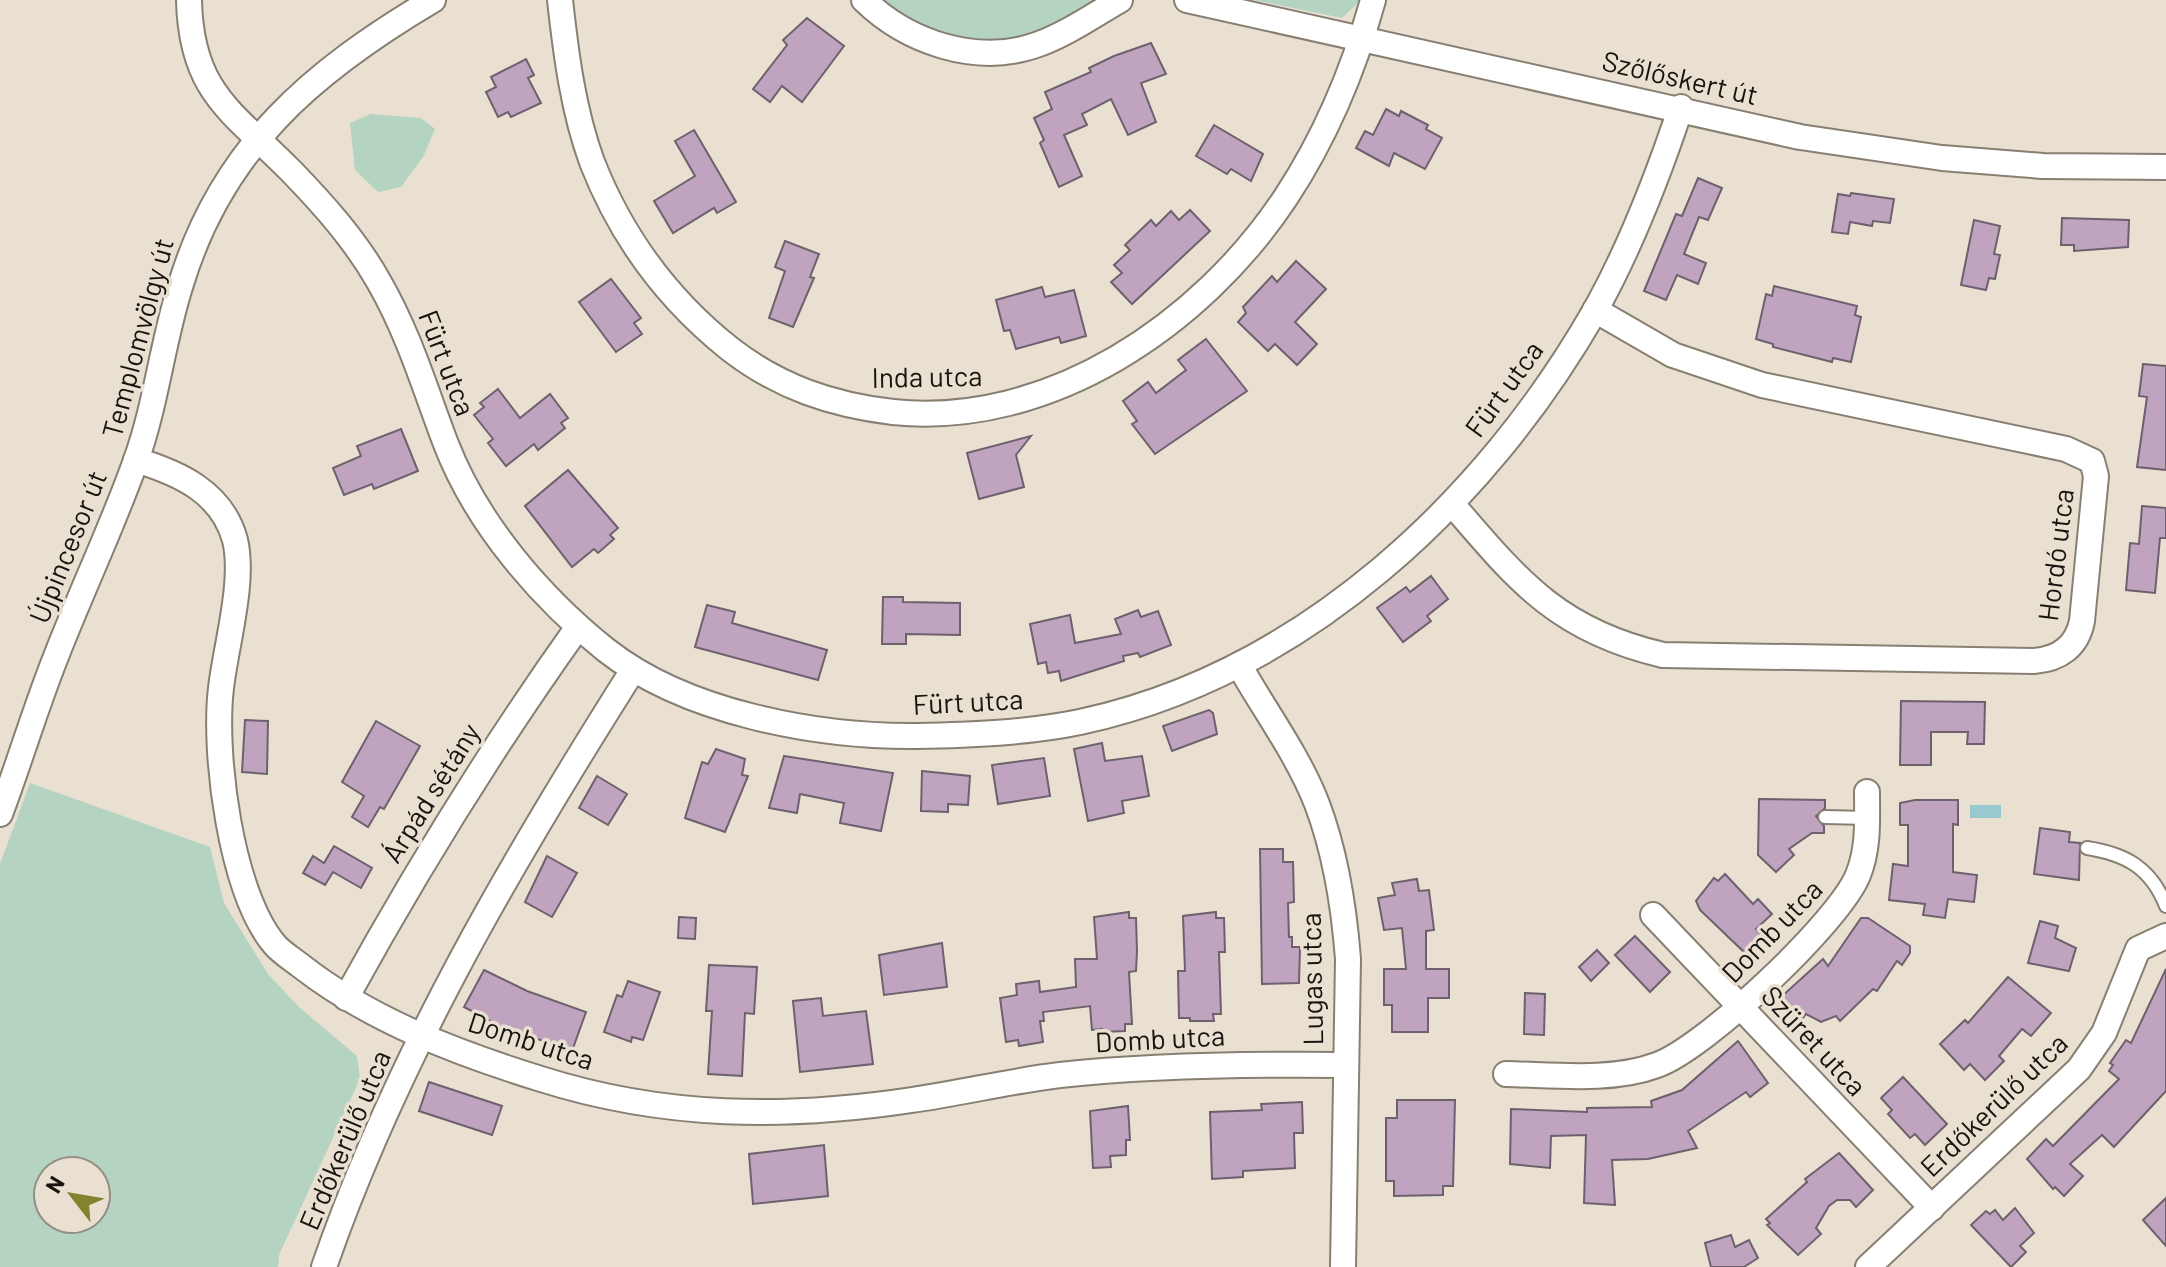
<svg xmlns="http://www.w3.org/2000/svg" width="2166" height="1267" font-family="Barlow,sans-serif">
<rect width="100%" height="100%" fill="#e9e0d2"/>
<g fill="#b4d3c1" fill-rule="evenodd">
<path d="M882 0H1099C1016 56 964 58 882 0Z"/>
<polygon points="1254,0 1361,0 1342,18"/>
<polygon points="371,114 421,118 435,129 423,157 401,187 378,192 355,170 350,123"/>
<path d="M30 783 210 847 224 903 268 974 300 1008 357 1056 360 1079 279 1255 278 1267H0V864ZM48 1171H96V1219H48Z"/>
</g>
<rect fill="#98c8d0" x="1970" y="805" width="31" height="13"/>
<g fill="#bfa3bf" stroke="#6c616c" stroke-width="2">
<polygon points="807,18 844,46 802,102 782,86 770,102 753,89 787,45 783,40"/>
<polygon points="1151,43 1166,74 1141,83 1156,122 1128,135 1111,99 1082,114 1087,125 1064,135 1082,176 1059,187 1040,143 1044,140 1034,118 1052,109 1045,92 1091,72 1089,68 1114,56"/>
<polygon points="526,59 534,75 528,78 541,103 511,117 508,112 498,117 486,92 496,87 491,77"/>
<polygon points="1386,109 1399,116 1401,111 1428,125 1426,129 1442,138 1425,169 1394,153 1389,166 1356,148 1365,131 1373,135"/>
<polygon points="1214,125 1263,154 1251,181 1231,169 1227,174 1196,156"/>
<polygon points="694,130 736,202 717,213 714,208 673,233 654,201 695,176 675,141"/>
<polygon points="1698,178 1722,188 1708,220 1699,217 1684,254 1706,263 1698,284 1677,275 1666,300 1644,291 1676,214 1682,216"/>
<polygon points="1851,193 1894,199 1890,223 1873,221 1872,226 1850,222 1848,234 1832,232 1838,194 1850,196"/>
<polygon points="1190,210 1210,231 1132,304 1111,282 1122,273 1114,265 1130,250 1125,245 1151,220 1156,226 1171,211 1179,220"/>
<polygon points="2062,218 2129,220 2128,247 2074,251 2074,245 2061,245"/>
<polygon points="1974,220 2000,226 1994,254 2000,255 1995,279 1989,278 1986,290 1961,285"/>
<polygon points="785,241 819,254 810,277 814,278 793,327 769,318 785,271 775,267"/>
<polygon points="1296,261 1326,289 1295,322 1317,344 1297,365 1275,344 1268,351 1238,322 1246,313 1243,307 1272,276 1277,282"/>
<polygon points="611,279 641,318 634,323 642,334 616,352 579,302"/>
<polygon points="1774,286 1857,306 1855,315 1861,317 1851,362 1833,358 1832,362 1773,347 1773,344 1756,339 1766,294 1772,296"/>
<polygon points="1042,287 1045,297 1074,290 1086,336 1061,343 1059,337 1016,349 1010,330 1004,331 996,300"/>
<polygon points="1206,339 1247,391 1155,454 1132,424 1137,421 1123,401 1148,382 1156,393 1186,370 1178,360"/>
<polygon points="2143,364 2166,366 2166,470 2137,467 2147,397 2139,396"/>
<polygon points="498,389 520,418 550,394 568,418 561,423 565,428 538,450 534,444 506,466 488,443 493,439 474,415 484,407 480,403"/>
<polygon points="401,429 418,471 374,489 372,484 344,495 333,468 361,456 357,446"/>
<polygon points="1031,436 1016,455 1024,487 979,499 967,453"/>
<polygon points="568,470 618,528 610,535 614,539 598,553 594,549 572,567 525,506"/>
<polygon points="2142,506 2166,508 2166,538 2160,538 2155,593 2126,590 2130,543 2139,544"/>
<polygon points="1431,576 1448,599 1427,616 1431,621 1403,642 1377,608 1406,587 1410,592"/>
<polygon points="883,597 903,597 903,602 960,603 960,635 906,634 906,644 882,644"/>
<polygon points="707,605 735,612 732,623 827,650 818,680 695,647"/>
<polygon points="1138,610 1141,617 1158,611 1171,645 1140,657 1138,653 1123,656 1124,661 1061,681 1059,671 1048,673 1046,662 1038,664 1030,624 1070,615 1075,643 1121,634 1115,619"/>
<polygon points="1901,701 1985,702 1984,744 1967,744 1968,732 1931,732 1931,765 1900,765"/>
<polygon points="1209,710 1213,713 1217,734 1172,751 1163,726"/>
<polygon points="245,720 268,721 267,774 242,772"/>
<polygon points="376,721 420,746 384,809 380,807 368,827 352,817 364,796 342,782"/>
<polygon points="1102,743 1105,761 1142,756 1149,796 1122,801 1124,813 1088,821 1074,749"/>
<polygon points="716,749 745,759 742,775 748,776 725,832 685,818 702,762 708,764"/>
<polygon points="784,756 893,773 881,831 840,823 844,803 800,794 797,813 769,808"/>
<polygon points="1044,758 1050,796 998,804 992,765"/>
<polygon points="922,771 970,776 968,805 948,804 948,812 921,811"/>
<polygon points="597,776 627,794 608,825 579,808"/>
<polygon points="1759,799 1825,800 1825,808 1816,816 1824,826 1824,833 1812,833 1789,849 1794,855 1776,872 1758,855"/>
<polygon points="1915,800 1958,800 1958,825 1953,824 1953,872 1977,875 1974,902 1948,899 1945,918 1923,915 1925,904 1889,900 1893,864 1908,866 1908,825 1900,825 1900,803"/>
<polygon points="2040,828 2070,832 2069,842 2080,843 2079,880 2034,874"/>
<polygon points="334,846 372,868 361,888 333,872 325,885 303,873 313,856 324,863"/>
<polygon points="1260,849 1283,849 1283,862 1293,862 1294,902 1288,903 1289,937 1292,937 1292,947 1300,947 1299,983 1262,984"/>
<polygon points="547,856 577,873 552,917 525,902"/>
<polygon points="1725,874 1753,904 1758,899 1772,914 1756,929 1761,935 1744,952 1700,910 1696,901 1714,878 1718,881"/>
<polygon points="1417,879 1419,891 1429,890 1434,930 1426,931 1426,969 1449,969 1449,998 1428,998 1428,1032 1392,1032 1392,1005 1384,1005 1384,969 1406,969 1402,928 1384,930 1378,898 1395,895 1392,883"/>
<polygon points="1129,912 1129,918 1136,918 1137,951 1136,971 1129,972 1132,1024 1125,1024 1125,1031 1102,1032 1102,1029 1092,1030 1090,1006 1043,1012 1044,1021 1040,1021 1043,1042 1019,1046 1018,1040 1006,1042 1000,998 1017,995 1016,984 1039,981 1040,992 1076,987 1075,959 1097,959 1094,917"/>
<polygon points="1216,912 1216,918 1224,918 1225,952 1219,952 1221,1014 1213,1014 1214,1021 1190,1021 1190,1018 1179,1018 1178,971 1185,971 1183,916"/>
<polygon points="679,917 696,918 695,939 678,938"/>
<polygon points="1861,918 1868,918 1910,946 1910,953 1902,965 1897,961 1877,991 1873,989 1840,1021 1836,1016 1821,1022 1806,1014 1802,1019 1781,997 1823,959 1828,966"/>
<polygon points="2040,921 2058,926 2055,938 2076,948 2069,971 2028,963"/>
<polygon points="1635,936 1670,972 1650,992 1615,955"/>
<polygon points="942,943 947,987 884,995 879,955"/>
<polygon points="1597,950 1609,963 1591,981 1579,967"/>
<polygon points="709,965 757,967 754,1014 745,1013 742,1076 708,1074 712,1011 706,1011"/>
<polygon points="2166,969 2166,1091 2114,1147 2102,1135 2070,1164 2083,1176 2064,1196 2055,1187 2053,1189 2027,1159 2046,1139 2053,1146 2119,1079 2109,1071 2113,1065 2110,1063 2126,1040 2131,1043"/>
<polygon points="484,970 527,991 586,1012 572,1051 500,1026 464,1007"/>
<polygon points="2008,977 2051,1013 2031,1036 2022,1029 1999,1056 2004,1061 1985,1080 1970,1064 1964,1070 1940,1044 1965,1020 1968,1023"/>
<polygon points="628,981 660,992 643,1040 632,1037 631,1042 604,1032 617,995 622,997"/>
<polygon points="1525,993 1545,994 1544,1035 1524,1034"/>
<polygon points="821,998 823,1016 866,1011 873,1064 800,1072 793,1001"/>
<polygon points="1738,1041 1768,1083 1750,1097 1746,1092 1688,1131 1697,1148 1648,1159 1612,1160 1615,1205 1584,1203 1586,1135 1551,1136 1550,1168 1510,1164 1511,1109 1587,1112 1587,1108 1652,1107 1651,1101 1682,1090"/>
<polygon points="1903,1077 1947,1124 1925,1145 1915,1134 1910,1138 1888,1114 1892,1110 1881,1098"/>
<polygon points="429,1082 502,1106 492,1135 419,1111"/>
<polygon points="1397,1100 1455,1100 1453,1186 1443,1186 1443,1195 1394,1196 1394,1181 1386,1181 1386,1118 1397,1118"/>
<polygon points="1302,1102 1303,1133 1294,1133 1295,1168 1243,1171 1243,1177 1212,1179 1210,1112 1262,1110 1261,1104"/>
<polygon points="1128,1106 1130,1140 1126,1140 1126,1155 1110,1156 1111,1167 1093,1168 1090,1111"/>
<polygon points="824,1145 828,1196 753,1204 749,1154"/>
<polygon points="1839,1153 1873,1190 1856,1207 1850,1200 1837,1200 1829,1206 1816,1228 1821,1234 1798,1255 1767,1225 1770,1223 1766,1219 1807,1182 1805,1179"/>
<polygon points="2166,1198 2166,1246 2143,1220"/>
<polygon points="2015,1208 2034,1233 2020,1246 2026,1252 2011,1267 1971,1225 1986,1211 1990,1214 1995,1210 2003,1220"/>
<polygon points="1731,1235 1735,1247 1749,1240 1758,1258 1744,1267 1711,1267 1705,1243"/>
</g>
<g fill="none" stroke-linecap="round" stroke-linejoin="round">
<defs>
<g id="service">
<polyline points="1825,817 1867,818"/>
<path d="M2087 848C2126 854 2151 868 2166 906"/>
</g>
<g id="minor">
<path d="M189 0C191 93 233 112 291 171 324 205 356 241 379 282 409 334 425 389 446 444 477 524 540 597 606 650 686 713 817 737 917 736 971 735 1026 733 1080 722 1303 674 1486 502 1596 309 1631 246 1658 176 1681 107"/>
<path d="M560 0C566 54 573 110 592 162 621 236 667 299 730 349 779 387 832 405 893 412 1050 428 1202 324 1286 197 1326 136 1354 69 1373 0"/>
<path d="M864 0C907 42 975 65 1033 46 1064 36 1092 16 1120 0"/>
<polyline points="1187,0 1800,137 1942,158 2043,166 2166,167"/>
<path d="M136 460C179 473 222 492 235 540 245 581 226 645 221 688 213 754 231 894 275 945 282 953 292 959 301 966 370 1020 457 1053 541 1079 664 1118 785 1119 912 1100 961 1093 1010 1081 1060 1075 1154 1065 1249 1064 1343 1065"/>
<path d="M1453 505C1519 582 1559 631 1663 655L2034 661C2059 659 2077 647 2082 621L2096 476 2092 461 2066 449 1762 385 1673 355 1595 310"/>
<path d="M1239 665C1265 711 1298 755 1317 804 1336 854 1344 907 1348 959L1343 1267"/>
<path d="M0 814C20 761 36 706 57 654 82 590 112 527 135 463 156 406 162 344 180 287 221 148 313 71 433 0"/>
<polyline points="1653,915 1932,1208"/>
<path d="M346 998C417 869 493 746 578 627"/>
<path d="M1506 1074C1555 1075 1611 1082 1657 1065 1705 1048 1839 922 1858 875 1869 848 1867 820 1867 792"/>
<path d="M324 1267C397 1056 514 858 633 670"/>
<polyline points="1868,1267 2079,1069 2104,1033 2138,949 2166,936"/>
</g>
</defs>
<use href="#service" stroke="#877f72" stroke-width="16"/>
<use href="#minor" stroke="#877f72" stroke-width="28"/>
<use href="#service" stroke="#fff" stroke-width="12"/>
<use href="#minor" stroke="#fff" stroke-width="24"/>
</g>
<g text-anchor="middle" stroke-width="7" stroke-linejoin="round" paint-order="stroke">
<g font-size="28" fill="#17140f" stroke="#e9e0d2">
<text transform="translate(1680 78) rotate(13)" y="10">Szőlőskert út</text>
<text transform="translate(138 338) rotate(-75)" y="10">Templomvölgy út</text>
<text transform="translate(447 363) rotate(69)" y="10">Fürt utca</text>
<text transform="translate(927 377) rotate(-1)" y="10">Inda utca</text>
<text transform="translate(1504 389) rotate(-54)" y="10">Fürt utca</text>
<text transform="translate(68 547) rotate(-68)" y="10">Újpincesor út</text>
<text transform="translate(2056 555) rotate(-83)" y="10">Hordó utca</text>
<text transform="translate(968 702) rotate(-3)" y="10">Fürt utca</text>
<text transform="translate(431 793) rotate(-58)" y="10">Árpád sétány</text>
<text transform="translate(1772 931) rotate(-46)" y="10">Domb utca</text>
<text transform="translate(1312 979) rotate(-91)" y="10">Lugas utca</text>
<text transform="translate(1160 1039) rotate(-3)" y="10">Domb utca</text>
<text transform="translate(531 1041) rotate(18)" y="10">Domb utca</text>
<text transform="translate(1814 1041) rotate(47)" y="10">Szüret utca</text>
<text transform="translate(1994 1105) rotate(-44)" y="10">Erdőkerülő utca</text>
<text transform="translate(345 1140) rotate(-67)" y="10">Erdőkerülő utca</text>
</g>
</g>
<g transform="translate(72 1195) rotate(301)"><circle r="38" fill="#e9e0d2" stroke="#958e84" stroke-width="2"/>
<path d="M0-6L14 30L0 20L-14 30Z" fill="#81832d"/>
<text y="-12" font-size="22" font-weight="bold" text-anchor="middle" fill="#17140f">N</text>
</g>
</svg>
